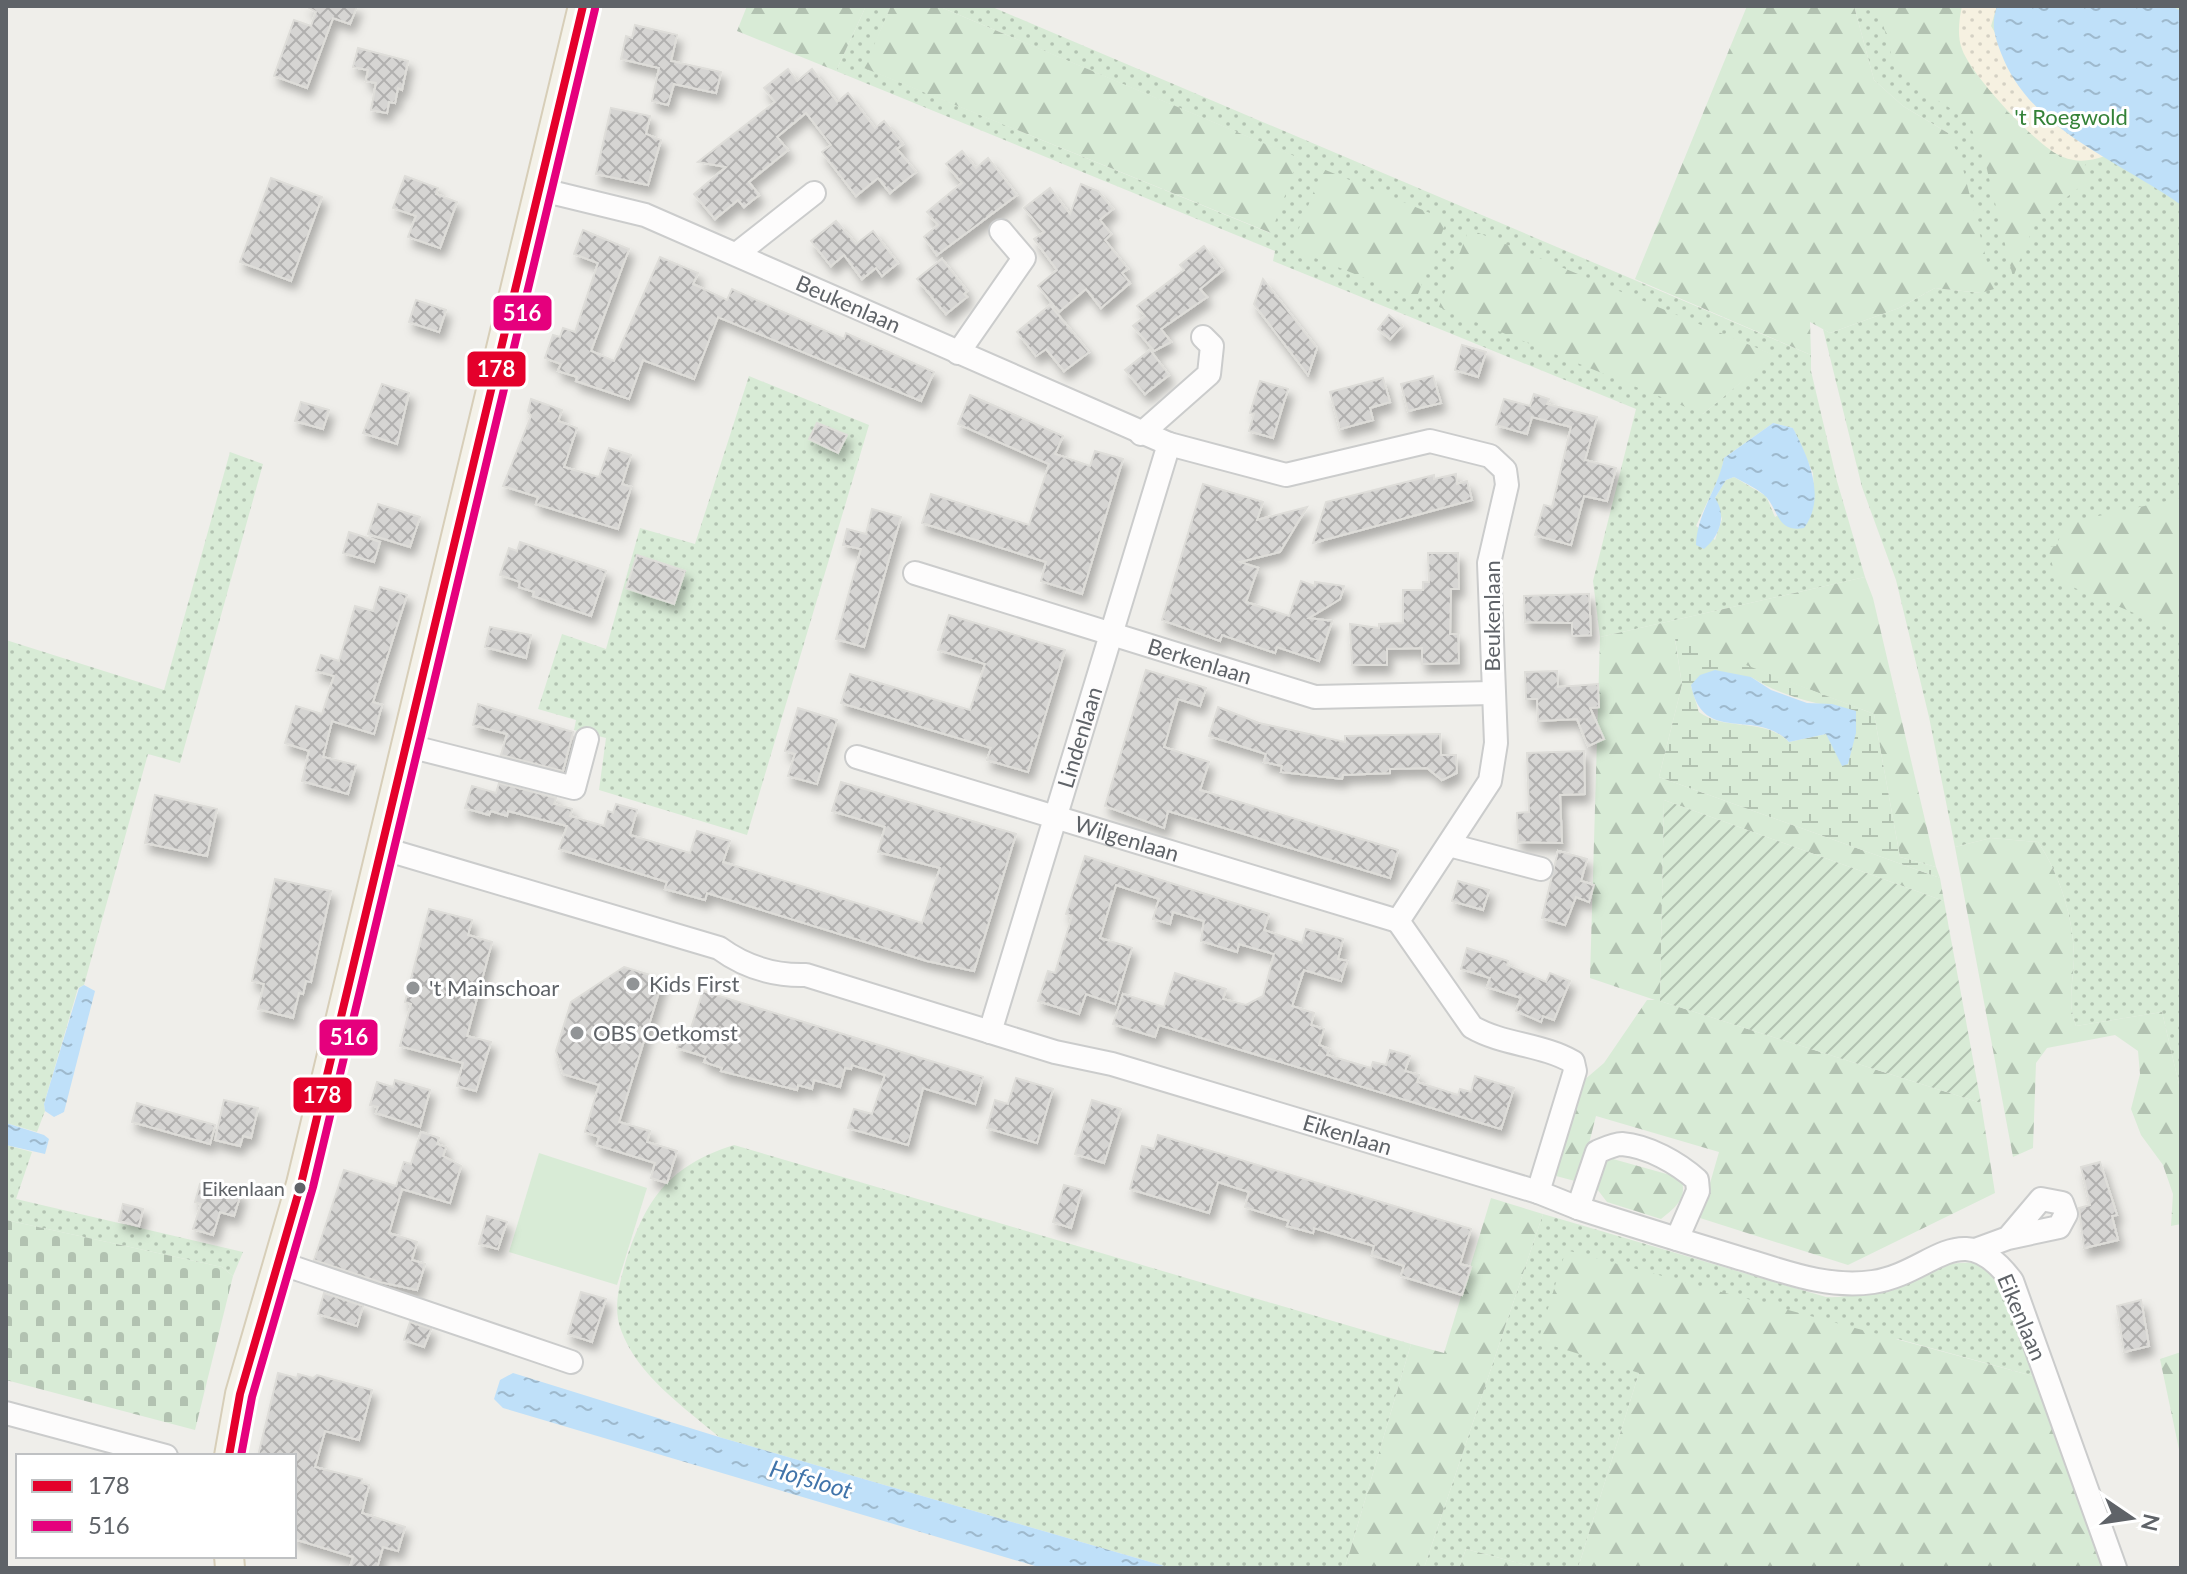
<svg xmlns="http://www.w3.org/2000/svg" width="2187" height="1574" font-family="Lato,sans-serif">
<defs>
<pattern id="grass-dots" width="8" height="8" patternUnits="userSpaceOnUse" patternTransform="scale(2)"><rect width="8" height="8" fill="#d8ebd6"/><path d="M2 2h.1M6 6h.1" fill="none" stroke="#b2c2b1" stroke-width="1.8" stroke-linecap="round"/></pattern>
<pattern id="forest-firs" width="22" height="20" patternUnits="userSpaceOnUse" patternTransform="scale(2)"><rect width="22" height="20" fill="#d8ebd6"/><path d="M5 1l3.5 6h-7zM16 11l3.5 6h-7z" fill="#b2c2b1"/></pattern>
<pattern id="wetland-marsh" width="20" height="14" patternUnits="userSpaceOnUse" patternTransform="scale(2)"><rect width="20" height="14" fill="#d8ebd6"/><path d="M1 5h8M5 5V1M11 12h8M15 12V8" fill="none" stroke="#b2c2b1"/></pattern>
<pattern id="sand-dots" width="8" height="8" patternUnits="userSpaceOnUse" patternTransform="scale(2)"><rect width="8" height="8" fill="#f6f1e1"/><path d="M2 2h.1M6 6h.1" fill="none" stroke="#d5d1c4" stroke-width="1.8" stroke-linecap="round"/></pattern>
<pattern id="cemetery-stones" width="16" height="16" patternUnits="userSpaceOnUse" patternTransform="scale(2)"><rect width="16" height="16" fill="#d8ebd6"/><path d="M2 7V4a2 2 0 0 1 4 0v3zM10 15v-3a2 2 0 0 1 4 0v3z" fill="#b2c2b1"/></pattern>
<pattern id="garden-furrows" width="10" height="10" patternUnits="userSpaceOnUse" patternTransform="scale(2)"><rect width="10" height="10" fill="#d8ebd6"/><path d="M-1 1l2-2M0 10L10 0M9 11l2-2" fill="none" stroke="#b2c2b1"/></pattern>
<pattern id="water-ripples" width="26" height="14" patternUnits="userSpaceOnUse" patternTransform="scale(2)"><rect width="26" height="14" fill="#bfe0f9"/><path d="M2 4q2-2 4 0t4 0M15 11q2-2 4 0t4 0" fill="none" stroke="#9eb9cd"/></pattern>
<pattern id="building-cross-hatch" width="8" height="8" patternUnits="userSpaceOnUse" patternTransform="scale(2)"><rect width="8" height="8" fill="#d6d5d3"/><path d="M0 0l8 8M0 8l8-8" fill="none" stroke="#b1b0af"/></pattern>
<filter id="shadow"><feDropShadow dx="4.5" dy="8" stdDeviation="4" flood-color="#0004"/></filter>
</defs>
<rect width="100%" height="100%" fill="#efeeea"/>
<g fill="url(#grass-dots)" fill-rule="evenodd">
<path d="M866 6H891L865 68 1270 233 1298 158 938 6H990L1811 355V371L1837 481 1865 577 1600 637 1593 581 1636 409 1273 261 1275 251 836 71ZM1602 285 1773 355 1703 414ZM1773 423 1793 428 1813 473 1814 495 1775 517 1766 496 1734 477 1726 480 1715 498 1722 519 1715 540 1696 526 1721 473 1724 458Z"/>
<path d="M1854 6H2181V1093L2162 1012 2076 1026C2067 1002 2073 983 2074 959 2074 919 2060 875 2038 842L1991 838 1955 847 1929 717 1896 580 1862 487 1823 329 1830 333 1899 308 1935 288 1981 293 1948 133 1903 106 1874 80Z"/>
<polygon points="749,376 869,425 747,835 599,790 606,738 574,730 576,720 538,709 562,634 606,649 640,528 695,544"/>
<polygon points="230,452 263,464 180,763 148,754 84,985 78,988 44,1104 45,1111 37,1132 6,1123 6,640 164,690"/>
<polygon points="6,1145 32,1152 16,1199 243,1252 233,1276 222,1267 6,1220"/>
<path d="M734 1145 1411 1344 1345 1568H1171L719 1437C684 1407 637 1375 621 1330 613 1310 619 1285 625 1264 645 1200 668 1166 734 1145Z"/>
<path d="M1543 1214 1826 1297C1882 1300 1929 1254 1985 1264 2012 1293 2020 1340 2033 1376L1898 1339 1639 1373 1578 1568H1537L1466 1549 1459 1568H1424Z"/>
</g>
<g fill="url(#forest-firs)">
<polygon points="747,6 866,6 836,71 737,31"/>
<polygon points="891,6 938,6 1299,158 1271,233 864,68"/>
<polygon points="1747,6 1854,6 1874,80 1903,106 1948,133 1961,161 1994,289 1981,293 1935,288 1899,308 1830,333 1810,322 1811,355 1635,279"/>
<polygon points="1878,6 1962,6 1959,20 1962,49 2004,109 2060,157 2087,162 2083,169 2093,177 2036,221 2013,277 1983,153 1966,118 1916,87 1895,68"/>
<polygon points="1323,169 1447,220 1416,299 1291,248"/>
<polygon points="1469,229 1774,355 1703,414 1439,307"/>
<polygon points="2181,498 2181,633 2056,580 2048,547 2056,546 2066,523"/>
<polygon points="1865,577 1873,598 1936,867 1900,857 1874,714 1675,639 1682,685 1659,777 1940,878 1944,901 1664,800 1660,1001 1981,1103 1995,1193 1848,1265 1700,1218 1719,1152 1596,1116 1583,1167 1575,1181 1556,1176 1583,1081 1604,1063 1647,1000 1655,1000 1590,978 1600,637"/>
<path d="M1991 838 2038 842C2060 875 2074 919 2074 959 2073 983 2067 1002 2076 1026L2162 1012 2181 1093V1224L2171 1226 2173 1194 2163 1165 2141 1135 2131 1109 2140 1074 2138 1051 2115 1035 2047 1048 2036 1063 2033 1148 2013 1157 1955 847Z"/>
<path d="M1613 1159 1681 1178C1688 1198 1676 1207 1661 1219L1607 1202 1597 1189 1605 1162Z"/>
<polygon points="1491,1198 1543,1214 1424,1568 1345,1568 1411,1344 1444,1353"/>
<polygon points="1566,1250 2033,1376 2103,1568 1578,1568 1639,1373 1538,1341"/>
<polygon points="2181,1352 2181,1454 2180,1454 2160,1359"/>
<polygon points="1466,1549 1537,1568 1459,1568"/>
</g>
<path fill="url(#wetland-marsh)" fill-rule="evenodd" d="M1675 638 1874 714 1900 857 1936 867 1940 878 1659 777 1682 685ZM1751 677C1784 698 1818 704 1856 711L1852 744 1829 739 1826 734 1789 742C1764 717 1726 732 1699 712L1691 686Z"/>
<path fill="url(#sand-dots)" d="M1962 6H1997L1991 26 2048 120 2105 156C2090 161 2078 163 2063 157 2039 149 1970 74 1962 49 1957 37 1959 19 1962 6Z"/>
<polygon fill="url(#cemetery-stones)" points="6,1220 222,1267 233,1276 195,1430 6,1380"/>
<polygon fill="url(#garden-furrows)" points="1664,800 1944,901 1981,1103 1660,1001"/>
<polygon fill="#d8ebd6" points="539,1153 647,1188 617,1285 509,1252"/>
<g fill="url(#water-ripples)">
<path d="M1997 6H2171L2181 11V205C2118 160 2030 130 2001 53 1994 34 1991 25 1997 6Z"/>
<path d="M1773 423 1793 428C1808 457 1827 497 1804 528 1775 533 1779 507 1763 494 1754 487 1743 482 1734 477L1726 480 1715 498C1727 516 1720 536 1704 549L1696 545C1697 513 1718 489 1724 458Z"/>
<path d="M1715 670 1751 677 1771 690 1807 703 1832 704 1856 711V733L1848 764 1842 766 1826 734 1789 742C1755 707 1703 746 1691 685L1700 675Z"/>
<polygon points="84,985 95,991 64,1112 54,1117 45,1111 44,1104 79,988"/>
<polygon points="6,1123 44,1135 49,1139 45,1154 6,1145"/>
<polygon points="513,1373 719,1437 1171,1568 1042,1568 503,1408 494,1399 500,1380"/>
</g>
<g fill="url(#building-cross-hatch)" stroke="#deddd9" stroke-width="2" filter="url(#shadow)">
<polygon points="306,6 357,6 350,24 333,18 307,88 274,76 294,20 311,26 316,12"/>
<polygon points="635,25 677,35 671,61 721,72 716,93 674,84 668,105 652,101 659,68 621,59 626,36 632,38"/>
<polygon points="358,48 408,61 402,90 398,88 395,103 389,102 387,113 371,110 376,83 366,81 368,70 353,67"/>
<polygon points="788,69 797,81 812,69 837,102 848,93 875,128 884,121 903,144 897,149 916,172 890,193 878,178 856,196 822,152 831,145 806,113 777,137 788,150 749,182 759,195 744,207 738,200 715,219 694,194 726,167 698,162 775,102 764,88"/>
<polygon points="611,108 650,116 646,134 661,140 648,185 596,174"/>
<polygon points="962,151 976,168 988,158 1017,195 937,255 924,237 938,225 927,212 962,183 946,164"/>
<polygon points="405,176 438,188 436,194 457,202 440,248 408,237 416,216 393,208"/>
<polygon points="271,178 322,197 291,281 240,262"/>
<polygon points="1081,184 1098,191 1113,209 1100,220 1111,234 1105,240 1128,269 1122,273 1130,283 1101,308 1086,289 1059,312 1038,286 1057,270 1034,239 1044,232 1024,208 1050,188 1070,214"/>
<polygon points="836,221 856,244 873,231 898,263 882,276 876,268 862,279 844,255 831,266 811,241"/>
<polygon points="583,230 629,249 591,351 614,361 660,257 698,273 693,284 727,300 732,289 844,339 846,333 934,372 921,401 718,317 694,379 643,360 629,399 576,381 577,377 558,371 561,364 545,358 553,335 560,337 563,328 575,332 598,263 574,254"/>
<polygon points="1204,246 1223,270 1200,289 1207,297 1161,329 1171,342 1154,351 1133,326 1145,316 1137,306 1184,270 1180,265"/>
<polygon points="942,259 967,291 964,294 967,297 946,314 917,279"/>
<polygon points="1263,279 1317,348 1308,375 1254,304"/>
<polygon points="416,300 446,310 439,332 409,322"/>
<polygon points="1050,305 1089,352 1064,371 1046,349 1036,356 1017,332"/>
<polygon points="1389,315 1402,326 1390,339 1378,329"/>
<polygon points="1462,345 1486,352 1478,377 1455,370"/>
<polygon points="1150,350 1169,375 1145,394 1125,370"/>
<polygon points="1433,376 1441,403 1408,411 1401,384"/>
<polygon points="1383,378 1390,402 1370,408 1373,420 1340,429 1330,392"/>
<polygon points="1260,381 1288,389 1273,438 1249,431 1254,414 1250,413"/>
<polygon points="382,384 409,393 397,444 363,433"/>
<polygon points="1534,394 1549,399 1547,404 1597,417 1585,460 1616,468 1607,501 1584,496 1571,545 1535,535 1544,505 1552,507 1571,427 1532,417 1527,434 1496,425 1504,399 1530,406"/>
<polygon points="970,395 1063,436 1055,454 1090,466 1095,451 1123,459 1082,594 1041,581 1046,562 922,523 931,494 1029,525 1049,464 958,424"/>
<polygon points="531,399 562,410 558,421 577,428 564,467 599,477 609,448 631,455 622,484 631,487 618,529 536,504 538,497 503,486 531,416 528,411"/>
<polygon points="301,402 329,410 323,429 295,421"/>
<polygon points="817,423 847,435 838,453 809,439"/>
<polygon points="1456,474 1457,484 1467,481 1472,500 1313,543 1326,502 1434,475 1434,479"/>
<polygon points="1203,484 1263,502 1257,520 1307,507 1280,552 1240,562 1258,568 1246,602 1289,616 1301,581 1315,586 1315,582 1344,586 1340,599 1309,618 1332,621 1319,661 1277,647 1275,653 1222,635 1220,641 1162,620"/>
<polygon points="378,504 420,517 410,547 368,534"/>
<polygon points="872,509 901,517 864,647 836,639 861,549 843,545 847,529 866,534"/>
<polygon points="349,532 380,542 374,562 343,553"/>
<polygon points="520,542 606,571 591,616 533,596 534,592 519,587 520,582 500,575 509,548 517,551"/>
<polygon points="1428,553 1458,553 1459,589 1451,589 1450,634 1458,634 1459,663 1422,664 1422,648 1387,649 1387,665 1352,665 1350,624 1379,628 1379,624 1403,623 1403,590 1423,590 1423,582 1429,582"/>
<polygon points="637,555 685,571 674,604 626,588"/>
<polygon points="380,587 407,595 373,702 382,705 374,734 332,721 323,757 356,765 348,794 302,781 309,751 285,743 296,706 322,714 334,676 316,671 321,655 339,661 355,606 373,611"/>
<polygon points="1589,594 1591,635 1572,636 1572,623 1525,622 1524,596"/>
<polygon points="949,615 1065,650 1028,772 987,760 991,748 841,703 850,674 970,710 985,664 938,650"/>
<polygon points="490,627 531,635 526,658 485,647"/>
<polygon points="1146,670 1206,688 1200,706 1178,699 1164,747 1209,762 1200,790 1398,850 1390,878 1168,811 1164,828 1105,806"/>
<polygon points="1557,671 1558,687 1598,684 1599,707 1590,708 1604,739 1588,746 1577,719 1538,721 1537,699 1526,699 1525,672"/>
<polygon points="478,704 573,732 563,771 501,755 507,734 473,725"/>
<polygon points="1218,707 1259,723 1345,742 1345,736 1440,734 1441,755 1456,755 1457,773 1442,780 1427,768 1390,769 1390,773 1343,775 1342,779 1281,772 1282,766 1264,762 1266,754 1209,736"/>
<polygon points="798,708 837,720 817,784 788,776 795,754 785,751"/>
<polygon points="1584,751 1585,794 1560,795 1562,843 1518,842 1517,813 1529,812 1527,753"/>
<polygon points="841,782 1016,834 974,971 927,961 707,893 705,900 665,889 667,882 559,849 567,826 508,811 507,816 491,811 489,815 465,808 472,786 496,793 499,783 556,798 554,804 572,809 570,816 604,826 608,811 613,813 616,804 637,810 630,835 690,853 697,831 730,841 723,862 922,923 940,868 878,852 885,827 832,811"/>
<polygon points="155,795 217,809 207,856 145,843"/>
<polygon points="1558,851 1587,859 1581,881 1594,885 1589,902 1576,897 1565,925 1542,918"/>
<polygon points="1085,856 1269,914 1264,930 1302,943 1306,929 1343,939 1338,959 1347,961 1341,981 1304,970 1292,1006 1314,1013 1311,1025 1324,1029 1319,1045 1329,1049 1327,1055 1371,1068 1373,1062 1386,1065 1390,1050 1410,1056 1405,1071 1419,1075 1417,1082 1458,1095 1460,1089 1471,1092 1475,1076 1514,1088 1501,1129 1159,1025 1155,1037 1113,1024 1123,994 1164,1007 1175,973 1226,989 1223,999 1246,1005 1263,996 1274,954 1239,944 1237,952 1201,941 1204,921 1173,912 1170,924 1153,919 1159,899 1116,885 1100,938 1132,948 1115,1004 1086,994 1079,1014 1038,1001 1048,971 1055,973 1072,916 1066,914"/>
<polygon points="275,879 331,891 311,982 306,981 303,994 299,993 293,1018 258,1009 264,984 252,981"/>
<polygon points="1458,881 1489,890 1483,910 1452,901"/>
<polygon points="429,909 472,920 468,935 492,942 467,1036 491,1042 476,1091 457,1086 463,1063 400,1046 411,1004 405,1002"/>
<polygon points="1467,948 1508,961 1507,965 1546,982 1550,973 1570,981 1554,1020 1543,1016 1541,1022 1516,1011 1521,998 1487,987 1490,978 1461,969"/>
<polygon points="624,967 663,979 619,1122 650,1131 647,1142 677,1151 667,1183 651,1178 655,1163 597,1145 599,1137 585,1132 599,1085 563,1074 556,1051 571,1002"/>
<polygon points="703,991 983,1077 975,1104 923,1088 908,1145 848,1128 854,1109 872,1114 885,1075 852,1065 851,1069 845,1068 840,1087 814,1080 812,1089 798,1085 797,1090 721,1071 722,1068 704,1062 706,1057 677,1048 683,1029 690,1031"/>
<polygon points="1016,1078 1053,1089 1037,1143 987,1128 995,1100 1008,1104"/>
<polygon points="395,1080 430,1090 420,1127 376,1113 378,1107 370,1105 377,1082 393,1087"/>
<polygon points="224,1100 258,1108 251,1138 243,1136 240,1146 215,1140"/>
<polygon points="1092,1100 1121,1109 1104,1163 1075,1154"/>
<polygon points="137,1103 215,1125 210,1144 132,1122"/>
<polygon points="421,1132 439,1138 437,1144 446,1147 443,1156 461,1166 450,1203 402,1189 389,1233 417,1242 412,1260 425,1264 417,1290 380,1282 314,1260 344,1170 396,1186 404,1162 411,1164"/>
<polygon points="1158,1135 1471,1229 1460,1264 1471,1267 1462,1295 1401,1276 1404,1266 1372,1255 1374,1246 1314,1228 1313,1233 1287,1226 1289,1221 1245,1207 1249,1192 1218,1182 1209,1213 1130,1189 1142,1146 1154,1149"/>
<polygon points="2100,1162 2117,1215 2112,1216 2118,1240 2084,1248 2079,1208 2090,1205 2081,1167"/>
<polygon points="200,1184 241,1193 234,1216 220,1212 213,1235 193,1229 201,1204 195,1202"/>
<polygon points="1064,1185 1082,1190 1071,1228 1053,1222"/>
<polygon points="123,1204 143,1209 139,1226 119,1221"/>
<polygon points="487,1216 507,1222 498,1249 479,1244"/>
<polygon points="581,1292 606,1299 592,1342 568,1334"/>
<polygon points="324,1293 363,1306 357,1326 318,1314"/>
<polygon points="2141,1300 2149,1346 2124,1352 2117,1306"/>
<polygon points="410,1322 431,1329 424,1347 404,1340"/>
<polygon points="278,1373 297,1378 298,1374 313,1378 317,1375 372,1390 359,1440 325,1431 315,1467 362,1479 361,1483 369,1485 362,1513 405,1527 398,1551 383,1547 377,1568 350,1568 353,1557 294,1539 294,1456 258,1456"/>
</g>
<g fill="none" stroke-linecap="round" stroke-linejoin="round">
<defs>
<g id="minor">
<path id="s1" d="M538 189 645 215 1169 444 1286 475 1430 441 1490 456 1505 470 1507 485 1489 563 1496 743 1490 781 1398 921 1472 1027C1503 1045 1542 1044 1573 1062L1575 1071 1538 1192"/>
<polyline points="738,253 814,193"/>
<polyline points="958,353 1024,258 1001,231"/>
<polyline points="1141,434 1209,374 1212,346 1203,337"/>
<path id="s2" d="M915 573 1315 697 1492 693"/>
<polyline points="405,745 574,788 587,739"/>
<path id="s3" d="M857 757 1398 921"/>
<polyline points="1449,845 1541,869"/>
<path id="s4" d="M381 848 719 948C745 967 773 976 806 975L1055 1052 1112 1064 1538 1192 1578 1208C1631 1225 1683 1241 1736 1257 1781 1270 1825 1289 1873 1282 1933 1273 1961 1213 2012 1281L2115 1568"/>
<path id="s5" d="M990 1032 1169 444"/>
<path d="M1578 1208 1597 1152C1604 1149 1614 1144 1622 1144 1648 1146 1678 1163 1697 1180L1698 1191 1677 1239"/>
<polyline points="1978,1249 2008,1238 2059,1227 2066,1214 2062,1203 2041,1199 2008,1238"/>
<polyline points="277,1262 571,1362"/>
<polyline points="6,1413 166,1456"/>
</g>
<g id="major">
<polyline points="229,1456 240,1394 301,1184 583,6"/>
<polyline points="229,1556 230,1568"/>
</g>
</defs>
<use href="#minor" stroke="#cbcccc" stroke-width="26"/>
<use href="#major" stroke="#d7ceb8" stroke-width="32"/>
<use href="#minor" stroke="#fdfcfc" stroke-width="22"/>
<use href="#major" stroke="#f4f2e9" stroke-width="28"/>
<defs>
<polyline id="bus-1" points="229,1456 240,1394 301,1184 583,6"/>
<polyline id="bus-2" points="241,1456 252,1397 313,1187 595,9"/>
</defs>
<use href="#bus-1" stroke="#fff" stroke-width="14"/>
<use href="#bus-2" stroke="#fff" stroke-width="14"/>
<use href="#bus-1" stroke="#e4002b" stroke-width="8"/>
<use href="#bus-2" stroke="#e5007d" stroke-width="8"/>
</g>
<g fill="#919496" stroke="#fff" stroke-width="3">
<circle cx="633" cy="984" r="8"/>
<circle cx="413" cy="988" r="8"/>
<circle cx="577" cy="1033" r="8"/>
</g>
<circle fill="#5f6368" stroke="#fff" stroke-width="3" cx="300" cy="1188" r="7"/>
<g text-anchor="middle" stroke-width="6" stroke-linejoin="round" paint-order="stroke">
<g font-size="20" fill="#5f6368" stroke="#fff" text-anchor="end">
<text x="285" y="1196">Eikenlaan</text>
</g>
<g font-size="22" fill="#348238" stroke="#fff">
<text x="2071" y="125">'t Roegwold</text>
</g>
<g font-size="22" fill="#5f6368" stroke="#fff">
<text dy="8" stroke="none"><textPath href="#s1" startOffset="332">Beukenlaan</textPath></text>
<text transform="translate(1492 616) rotate(-90)" y="8">Beukenlaan</text>
<text dy="8" stroke="none"><textPath href="#s2" startOffset="298">Berkenlaan</textPath></text>
<text dy="8" stroke="none"><textPath href="#s5" startOffset="308">Lindenlaan</textPath></text>
<text dy="8" stroke="none"><textPath href="#s3" startOffset="282">Wilgenlaan</textPath></text>
<text dy="8" stroke="none"><textPath href="#s4" startOffset="1010">Eikenlaan</textPath></text>
<text transform="translate(2022 1317) rotate(67)" y="8">Eikenlaan</text>
</g>
<g font-size="22" fill="#5f6368" stroke="#fff" text-anchor="start">
<text x="649" y="992">Kids First</text>
<text x="429" y="996">'t Mainschoar</text>
<text x="593" y="1041">OBS Oetkomst</text>
</g>
<g font-size="24" font-style="italic" fill="#4174aa" stroke="#fff">
<text transform="translate(811 1480) rotate(16)" y="8">Hofsloot</text>
</g>
</g>
<g stroke="#fff" stroke-width="3">
<rect x="492" y="294" width="61" height="38" rx="8" fill="#e5007d"/>
<rect x="466" y="350" width="61" height="38" rx="8" fill="#e4002b"/>
<rect x="318" y="1018" width="61" height="39" rx="8" fill="#e5007d"/>
<rect x="292" y="1076" width="61" height="38" rx="8" fill="#e4002b"/>
</g>
<g font-size="22" text-anchor="middle" font-weight="bold" fill="#fff">
<text x="522" y="321">516</text>
<text x="496" y="377">178</text>
<text x="349" y="1045">516</text>
<text x="322" y="1103">178</text>
</g>
<rect width="2187" height="1574" fill="none" stroke="#5f6368" stroke-width="16"/>
<rect x="16" y="1454" width="280" height="104" fill="#ffffff" stroke="#bfc1c3" stroke-width="2"/>
<rect x="32" y="1480" width="40" height="12" fill="#e4002b" stroke="#bfc1c3" stroke-width="2"/>
<text x="88" y="1494" font-size="24" fill="#5f6368">178</text>
<rect x="32" y="1520" width="40" height="12" fill="#e5007d" stroke="#bfc1c3" stroke-width="2"/>
<text x="88" y="1534" font-size="24" fill="#5f6368">516</text>
<g transform="translate(2131 1518) rotate(103)" stroke="#ffffff" stroke-width="6" paint-order="stroke">
<path d="M0-6L14 30L0 20L-14 30Z" fill="#5f6368"/>
<text y="-12" font-size="22" font-weight="bold" text-anchor="middle" fill="#5f6368">N</text>
</g>
</svg>
